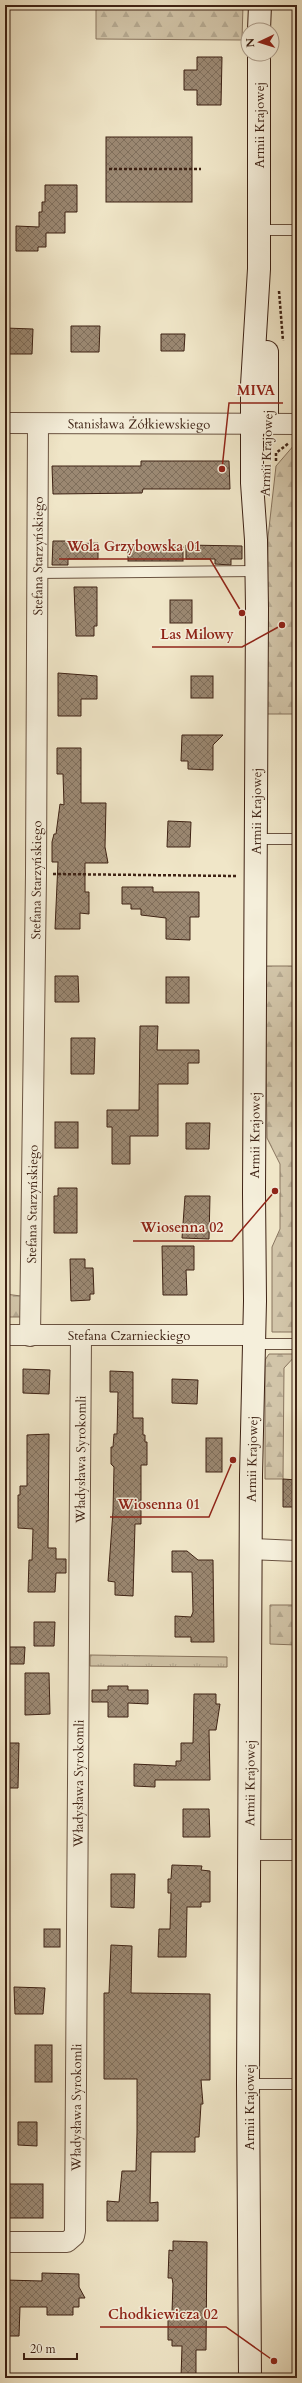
<svg xmlns="http://www.w3.org/2000/svg" width="302" height="2383" font-family="Cardo,serif">
<defs>
<pattern id="grass-tufts" width="24" height="20" patternUnits="userSpaceOnUse"><rect width="24" height="20" fill="#d2c5a9"/><path d="M3 7l-1-3M5 7V3M7 7l1-3M15 17l-1-3M17 17v-4M19 17l1-3" fill="none" stroke="#b5a991"/></pattern>
<pattern id="forest-firs" width="22" height="20" patternUnits="userSpaceOnUse"><rect width="22" height="20" fill="#d2c5a9"/><path d="M5 1l3.5 6h-7zM16 11l3.5 6h-7z" fill="#b5a991"/></pattern>
<pattern id="building-cross-hatch" width="8" height="8" patternUnits="userSpaceOnUse"><rect width="8" height="8" fill="#9b8872"/><path d="M0 0l8 8M0 8l8-8" fill="none" stroke="#806f5c"/></pattern>
</defs>
<rect width="100%" height="100%" fill="#f0e6c8"/>
<filter id="stains"><feTurbulence type="fractalNoise" baseFrequency=".005" numOctaves="4"/><feColorMatrix values="0 0 0 0 .2 0 0 0 0 .09 0 0 0 0 .02 0 0 0 .5 -.17"/></filter>
<radialGradient id="worn" r=".72"><stop offset=".6" stop-color="#630" stop-opacity="0"/><stop offset="1" stop-color="#630" stop-opacity=".3"/></radialGradient>
<polygon fill="url(#grass-tufts)" stroke="#88745e" points="90,1655 227,1657 227,1667 90,1666"/>
<g fill="url(#forest-firs)" stroke="#88745e">
<polygon points="96,5 243,5 242,40 96,39"/>
<polygon points="295,444 297,444 297,714 266,714 268,537 276,466"/>
<polygon points="265,966 297,966 297,1332 272,1332 272,1247 280,1229 280,1164 267,1138"/>
<polygon points="5,1294 21,1296 24,1317 5,1317"/>
<polygon points="269,1354 297,1354 284,1368 283,1479 265,1479 265,1360"/>
<polygon points="270,1605 297,1605 297,1645 270,1644"/>
</g>
<g fill="url(#building-cross-hatch)" stroke="#3e2214">
<polygon points="197,57 222,57 221,105 197,105 197,90 184,90 184,70 197,70"/>
<rect x="106" y="137" width="86" height="65"/>
<polygon points="45,185 77,185 77,212 65,212 65,233 46,233 46,247 38,247 38,251 16,251 16,226 39,227 39,212 42,212 42,202 45,202"/>
<polygon points="71,326 100,326 99,352 71,352"/>
<polygon points="5,328 33,329 32,354 8,354 8,351 5,351"/>
<polygon points="161,334 185,334 184,351 161,351"/>
<polygon points="141,461 229,461 230,489 143,489 142,493 53,494 52,466 141,466"/>
<polygon points="53,541 68,541 68,544 98,543 98,559 68,559 68,565 52,565"/>
<polygon points="186,545 242,546 242,559 231,559 231,565 215,564 215,559 186,559"/>
<rect x="128" y="547" width="55" height="14"/>
<polygon points="74,587 97,587 97,626 94,626 94,636 76,636"/>
<rect x="170" y="600" width="22" height="23"/>
<polygon points="58,673 97,676 97,699 81,699 81,716 58,716"/>
<rect x="191" y="676" width="22" height="22"/>
<polygon points="182,735 223,735 213,745 213,770 188,769 188,761 181,761"/>
<polygon points="57,748 81,748 81,803 106,803 105,847 108,863 85,863 85,892 89,892 89,914 80,913 80,929 55,929 58,862 52,862 52,842 54,834 56,834 60,804 64,805 63,774 57,774"/>
<polygon points="168,821 191,822 190,847 167,847"/>
<polygon points="122,887 153,887 153,892 199,892 199,917 190,917 190,940 166,939 166,918 141,915 141,909 131,909 131,904 122,904"/>
<polygon points="55,976 78,976 79,1002 55,1002"/>
<rect x="166" y="977" width="23" height="26"/>
<polygon points="140,1026 158,1026 157,1050 199,1050 199,1063 188,1063 188,1084 158,1084 158,1136 130,1136 130,1164 112,1164 112,1127 107,1127 107,1110 139,1110"/>
<polygon points="71,1038 95,1038 94,1074 71,1074"/>
<rect x="55" y="1122" width="23" height="26"/>
<polygon points="186,1123 210,1123 209,1149 186,1149"/>
<polygon points="58,1188 77,1188 77,1233 54,1233 54,1196 58,1196"/>
<polygon points="185,1196 210,1196 209,1239 182,1238"/>
<polygon points="162,1246 194,1246 194,1270 186,1270 187,1295 163,1295"/>
<polygon points="70,1259 85,1259 85,1268 93,1268 94,1294 90,1294 90,1300 71,1301"/>
<polygon points="23,1369 50,1370 49,1394 23,1393"/>
<polygon points="110,1371 133,1372 133,1418 143,1418 143,1435 145,1435 145,1442 147,1442 147,1465 141,1465 141,1524 135,1524 133,1596 115,1595 115,1582 108,1581 113,1511 114,1467 111,1464 111,1447 113,1447 114,1434 117,1434 118,1392 110,1392"/>
<polygon points="172,1379 198,1380 197,1404 172,1403"/>
<polygon points="49,1434 48,1548 56,1548 56,1559 66,1559 66,1573 56,1573 55,1592 28,1592 29,1560 32,1560 33,1529 18,1528 18,1495 20,1495 20,1486 27,1486 27,1435"/>
<rect x="206" y="1438" width="16" height="34"/>
<polygon points="283,1479 297,1480 297,1507 283,1507"/>
<polygon points="172,1551 187,1551 198,1560 213,1560 214,1642 191,1642 191,1637 175,1637 175,1616 191,1617 193,1612 192,1572 172,1572"/>
<polygon points="34,1622 55,1622 54,1646 34,1646"/>
<polygon points="5,1647 25,1647 24,1664 5,1664"/>
<polygon points="25,1673 49,1673 50,1714 25,1715"/>
<polygon points="108,1686 128,1686 128,1690 148,1690 148,1704 128,1703 128,1717 108,1717 108,1702 92,1702 92,1690 108,1690"/>
<polygon points="194,1694 216,1694 216,1704 220,1704 216,1730 209,1730 210,1780 155,1780 155,1787 134,1786 134,1764 176,1766 176,1761 181,1761 181,1743 193,1743"/>
<polygon points="5,1743 19,1743 18,1788 5,1788"/>
<polygon points="183,1809 209,1809 210,1837 183,1837"/>
<polygon points="172,1865 202,1866 201,1870 210,1871 210,1902 201,1902 201,1907 187,1907 186,1957 158,1957 159,1929 170,1929 171,1893 168,1893 168,1879 171,1879"/>
<polygon points="111,1874 135,1874 134,1908 111,1907"/>
<rect x="44" y="1929" width="16" height="18"/>
<polygon points="111,1945 132,1946 131,1993 210,1994 210,2080 201,2080 203,2104 201,2104 199,2137 195,2137 195,2152 151,2152 150,2203 158,2202 158,2221 107,2221 107,2201 119,2202 122,2171 136,2171 137,2133 137,2079 104,2079 104,1993 109,1993"/>
<polygon points="14,1987 45,1988 43,2014 15,2014"/>
<rect x="35" y="2045" width="17" height="37"/>
<polygon points="18,2122 37,2122 37,2146 18,2145"/>
<rect x="8" y="2184" width="35" height="34"/>
<polygon points="173,2241 207,2242 206,2350 196,2350 196,2378 181,2378 182,2346 172,2346 172,2340 168,2340 168,2312 172,2312 173,2284 172,2278 168,2278 169,2250 173,2251"/>
<polygon points="42,2273 79,2274 79,2287 85,2298 79,2298 79,2307 73,2307 73,2315 47,2315 47,2307 20,2307 19,2336 5,2336 5,2280 42,2281"/>
</g>
<g fill="none" stroke-linecap="round" stroke-linejoin="round">
<defs>
<g id="lane">
<polyline points="259,230 297,230"/>
<polyline points="38,573 256,571"/>
<polyline points="255,839 297,839"/>
<polyline points="253,1344 297,1344"/>
<polyline points="248,2084 297,2084"/>
</g>
<g id="street">
<path id="s1" d="M5 423 297 424"/>
<path id="s2" d="M5 1335H254"/>
<path id="s3" d="M30 1336 36 874 38 424"/>
<polyline points="251,1549 297,1551"/>
<polyline points="250,1850 297,1850"/>
<path id="s4" d="M5 2242H67L74 2236 75 2231 81 1335"/>
</g>
<g id="secondary">
<polyline points="259,30 260,5"/>
<polyline points="267,352 267,421"/>
<path id="s5" d="M250 2378 248 2084 251 1475 255 1301 254 1193 257 609 256 540 252 483V385L259 269V54"/>
</g>
</defs>
<use href="#lane" stroke="#6a5341" stroke-width="12"/>
<use href="#street" stroke="#6a5341" stroke-width="22"/>
<use href="#secondary" stroke="#3e2214" stroke-width="24"/>
<g stroke="#3e2214" stroke-width="2.5" stroke-dasharray="3 2" stroke-linecap="butt">
<polyline points="109,169 201,169"/>
<polyline points="279,291 283,341"/>
<polyline points="276,461 276,453 289,443"/>
<polyline points="53,874 236,876"/>
</g>
<use href="#lane" stroke="#f5efdb" stroke-width="10"/>
<use href="#street" stroke="#f5efdb" stroke-width="20"/>
<use href="#secondary" stroke="#f5efdb" stroke-width="22"/>
</g>
<g text-anchor="middle" stroke-width="3" stroke-linejoin="round" paint-order="stroke">
<g font-size="13" fill="#3e2214" stroke="#f5efdb">
<text transform="translate(259 125) rotate(-90)" y="5">Armii Krajowej</text>
<text dy="5" stroke="none"><textPath href="#s1" startOffset="134">Stanisława Żółkiewskiego</textPath></text>
<text transform="translate(266 453) rotate(-88)" y="5">Armii Krajowej</text>
<text dy="5" stroke="none"><textPath href="#s3" startOffset="780">Stefana Starzyńskiego</textPath></text>
<text dy="5" stroke="none"><textPath href="#s5" startOffset="1567">Armii Krajowej</textPath></text>
<text dy="5" stroke="none"><textPath href="#s3" startOffset="456">Stefana Starzyńskiego</textPath></text>
<text dy="5" stroke="none"><textPath href="#s5" startOffset="1243">Armii Krajowej</textPath></text>
<text dy="5" stroke="none"><textPath href="#s3" startOffset="132">Stefana Starzyńskiego</textPath></text>
<text dy="5" stroke="none"><textPath href="#s2" startOffset="124">Stefana Czarnieckiego</textPath></text>
<text dy="5" stroke="none"><textPath href="#s4" startOffset="848">Władysława Syrokomli</textPath></text>
<text dy="5" stroke="none"><textPath href="#s5" startOffset="919">Armii Krajowej</textPath></text>
<text dy="5" stroke="none"><textPath href="#s4" startOffset="524">Władysława Syrokomli</textPath></text>
<text dy="5" stroke="none"><textPath href="#s5" startOffset="595">Armii Krajowej</textPath></text>
<text dy="5" stroke="none"><textPath href="#s4" startOffset="200">Władysława Syrokomli</textPath></text>
<text transform="translate(249 2107) rotate(-90)" y="5">Armii Krajowej</text>
</g>
</g>
<path fill="none" stroke="#8f2418" stroke-width="1.5" d="M222 469L229 403H283M242 613L210 559H59M282 625L242 647H152M275 1191L232 1241H133M233 1460L209 1517H110M274 2361L226 2327H100"/>
<g fill="#8f2418" stroke="#f5efdb" stroke-width="1.5">
<circle cx="222" cy="469" r="4"/>
<circle cx="242" cy="613" r="4"/>
<circle cx="282" cy="625" r="4"/>
<circle cx="275" cy="1191" r="4"/>
<circle cx="233" cy="1460" r="4"/>
<circle cx="274" cy="2361" r="4"/>
</g>
<g font-size="14" text-anchor="middle" font-weight="bold" fill="#8f2418" stroke="#f5efdb" stroke-width="3" stroke-linejoin="round" paint-order="stroke">
<text x="256" y="395">MIVA</text>
<text x="134" y="551">Wola Grzybowska 01</text>
<text x="197" y="639">Las Milowy</text>
<text x="182" y="1232">Wiosenna 02</text>
<text x="159" y="1509">Wiosenna 01</text>
<text x="163" y="2319">Chodkiewicza 02</text>
</g>
<rect width="302" height="2383" fill="none" stroke="#f0e6c8" stroke-width="20"/>
<rect x="6" y="6" width="290" height="2371" fill="none" stroke="#3e2214" stroke-width="2"/>
<rect x="10" y="10" width="282" height="2363" fill="none" stroke="#3e2214"/>
<g transform="translate(260 42) rotate(266)"><circle r="19" fill="#f5efdb" stroke="#ac9d8b"/>
<path d="M0-3L7 15L0 10L-7 15Z" fill="#8f2418"/>
<text y="-6" font-size="11" font-weight="bold" text-anchor="middle" fill="#3e2214">N</text>
</g>
<path d="M24 2353v6h53v-6" fill="none" stroke="#3e2214" stroke-width="2"/>
<text x="30" y="2353" font-size="12" fill="#3e2214" stroke="#f5efdb" stroke-width="3" paint-order="stroke">20 m</text>
<rect width="100%" height="100%" filter="url(#stains)"/>
<rect width="100%" height="100%" fill="url(#worn)"/>
</svg>
